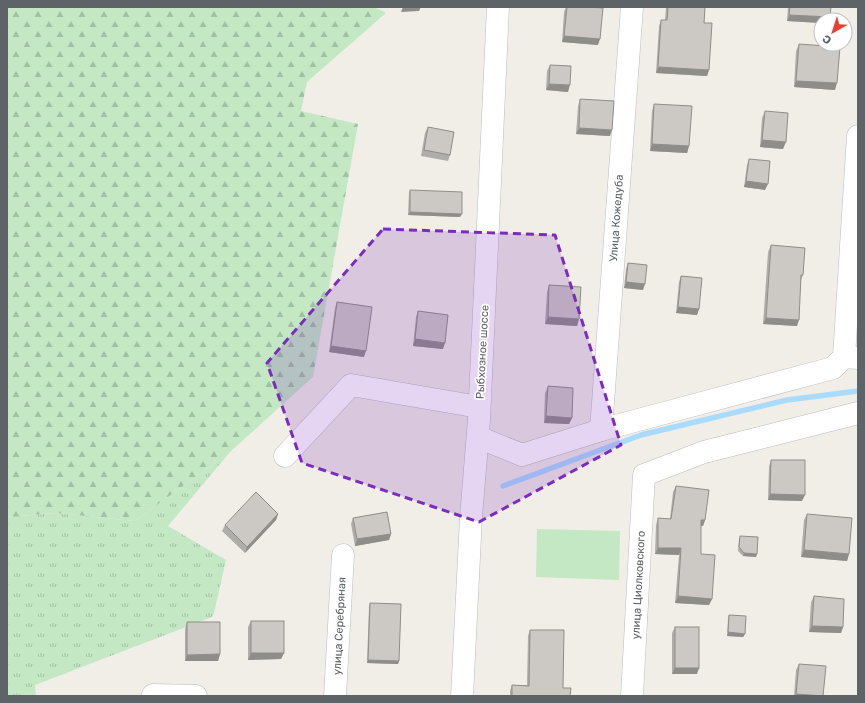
<svg xmlns="http://www.w3.org/2000/svg" width="865" height="703" font-family="Rubik,sans-serif">
<defs>
<pattern id="grass-tufts" width="24" height="20" patternUnits="userSpaceOnUse"><rect width="24" height="20" fill="#c4e8c4"/><path d="M3 7l-1-3M5 7V3M7 7l1-3M15 17l-1-3M17 17v-4M19 17l1-3" fill="none" stroke="#a2c0a3"/></pattern>
<pattern id="forest-firs" width="22" height="20" patternUnits="userSpaceOnUse"><rect width="22" height="20" fill="#c4e8c4"/><path d="M5 1l3.5 6h-7zM16 11l3.5 6h-7z" fill="#a2c0a3"/></pattern>
</defs>
<rect width="100%" height="100%" fill="#f1eee7"/>
<polygon fill="url(#grass-tufts)" points="230,452 168,526 226,560 214,613 212,617 35,685 36,696 7,696 7,517 56,513 135,521"/>
<polygon fill="url(#forest-firs)" points="7,7 374,7 386,13 307,82 301,111 358,124 313,377 230,452 135,521 56,513 7,517"/>
<polygon fill="#c4e8c4" points="537,529 620,531 619,580 536,577"/>
<g fill="none" stroke-linecap="round" stroke-linejoin="round">
<polyline stroke="#a9dbff" stroke-width="5.5" points="503,486 641,435 787,400 858,391"/>
<defs>
<g id="minor">
<polyline points="844,357 858,136"/>
<polyline points="601,430 632,7"/>
<polyline points="478,437 522,455 601,430 833,368 844,357 858,358"/>
<polyline points="285,456 351,385 479,407"/>
<polyline points="153,695 196,696"/>
<polyline points="335,696 343,555"/>
<polyline points="462,696 471,517 479,420 498,7"/>
<polyline points="632,696 644,475 704,452 858,413"/>
</g>
</defs>
<use href="#minor" stroke="#b9bcc1" stroke-width="23"/>
<use href="#minor" stroke="#fff" stroke-width="22"/>
</g>
<g fill="#afada9">
<polygon points="566,7 586,7 598,45 562,42 564,12"/>
<polygon points="666,7 705,7 704,23 709,70 707,76 656,73 659,26 661,20 665,20"/>
<polygon points="788,7 831,7 821,20 821,23 787,21"/>
<polygon points="799,44 835,90 794,87 796,51"/>
<polygon points="550,65 568,92 546,90 547,71"/>
<polygon points="580,99 610,136 576,134 578,106"/>
<polygon points="654,104 689,146 687,153 650,151 652,111"/>
<polygon points="765,111 783,149 760,147 762,118"/>
<polygon points="428,127 450,155 448,161 421,156 425,133"/>
<polygon points="749,159 765,190 744,187 747,165"/>
<polygon points="410,190 460,217 408,215 409,193"/>
<polygon points="771,245 803,275 801,280 797,326 763,324 768,252"/>
<polygon points="628,263 643,290 624,288 626,269"/>
<polygon points="681,276 699,309 697,315 676,313 679,282"/>
<polygon points="549,285 579,319 577,326 545,324 547,292"/>
<polygon points="337,302 364,357 329,352 335,308"/>
<polygon points="418,311 443,349 413,346 416,317"/>
<polygon points="548,386 572,418 569,424 544,423 545,393"/>
<polygon points="771,460 802,501 768,500 769,466"/>
<polygon points="676,486 705,520 703,526 701,526 701,554 712,599 709,605 675,603 679,555 655,554 656,525 658,518 670,519 673,492"/>
<polygon points="278,514 276,520 245,553 222,531 225,525"/>
<polygon points="807,514 849,554 847,561 801,557 804,520"/>
<polygon points="353,518 391,534 389,540 355,546 351,524"/>
<polygon points="740,536 757,554 756,557 743,556 738,551 739,539"/>
<polygon points="814,596 843,627 841,633 809,632 811,602"/>
<polygon points="370,603 399,661 398,664 367,663 369,606"/>
<polygon points="729,615 745,634 743,637 727,636 728,618"/>
<polygon points="251,621 284,653 281,659 248,660 248,627"/>
<polygon points="187,622 220,654 218,661 185,661 185,629"/>
<polygon points="675,627 697,674 672,674 672,633"/>
<polygon points="530,630 563,688 570,696 510,696 510,691 512,685 527,685 528,636"/>
<polygon points="799,664 823,696 794,696 796,670"/>
</g>
<g fill="#8f8d89">
<polygon points="403,7 421,7 419,11 401,12"/>
<polygon points="789,15 830,17 829,20 821,20 821,23 787,21"/>
<polygon points="564,36 600,39 598,45 562,42"/>
<polygon points="658,67 709,70 707,76 656,73"/>
<polygon points="796,81 837,83 835,90 794,87"/>
<polygon points="549,84 570,85 568,92 546,90"/>
<polygon points="579,128 612,130 610,136 576,134"/>
<polygon points="762,140 786,142 783,149 760,147"/>
<polygon points="652,144 689,146 687,153 650,151"/>
<polygon points="746,181 768,184 765,190 744,187"/>
<polygon points="410,212 462,214 460,217 408,215"/>
<polygon points="626,282 645,284 643,290 624,288"/>
<polygon points="678,307 699,309 697,315 676,313"/>
<polygon points="548,317 579,319 577,326 545,324"/>
<polygon points="766,318 799,320 797,326 763,324"/>
<polygon points="415,339 445,343 443,349 413,346"/>
<polygon points="331,346 366,351 364,357 329,352"/>
<polygon points="546,416 572,418 569,424 544,423"/>
<polygon points="770,494 805,495 802,501 768,500"/>
<polygon points="278,514 276,520 245,553 247,547"/>
<polygon points="701,520 705,520 703,526 699,526"/>
<polygon points="391,534 389,540 355,546 357,539"/>
<polygon points="658,548 681,548 679,555 655,554"/>
<polygon points="804,550 849,554 847,561 801,557"/>
<polygon points="744,553 757,554 756,557 743,556"/>
<polygon points="678,596 712,599 709,605 675,603"/>
<polygon points="812,626 843,627 841,633 809,632"/>
<polygon points="728,632 745,634 743,637 727,636"/>
<polygon points="251,653 284,653 281,659 248,660"/>
<polygon points="220,654 218,661 185,661 187,655"/>
<polygon points="368,660 399,661 398,664 367,663"/>
<polygon points="675,668 699,668 697,674 672,674"/>
<polygon points="796,694 823,696 796,696"/>
</g>
<g fill="#ccc9c4" stroke="#8f8d89">
<polygon points="567,7 586,7 603,8 600,39 564,36"/>
<polygon points="668,7 705,7 704,23 712,23 709,70 658,67 661,20 667,20"/>
<polygon points="790,7 831,7 830,17 789,15"/>
<polygon points="799,44 840,47 837,83 796,81"/>
<polygon points="550,65 571,66 570,85 549,84"/>
<polygon points="580,99 614,101 612,130 579,128"/>
<polygon points="654,104 692,106 689,146 652,144"/>
<polygon points="765,111 788,113 786,142 762,140"/>
<polygon points="428,127 454,132 450,155 424,150"/>
<polygon points="749,159 770,161 768,184 746,181"/>
<polygon points="410,190 462,192 462,214 410,212"/>
<polygon points="771,245 805,248 803,275 801,275 799,320 766,318"/>
<polygon points="628,263 647,265 645,284 626,282"/>
<polygon points="681,276 702,278 699,309 678,307"/>
<polygon points="549,285 581,287 579,319 548,317"/>
<polygon points="337,302 372,307 366,351 331,346"/>
<polygon points="418,311 448,315 445,343 415,339"/>
<polygon points="548,386 573,388 572,418 546,416"/>
<polygon points="771,460 805,460 805,495 770,494"/>
<polygon points="676,486 709,490 705,520 701,520 701,554 715,555 712,599 678,596 681,548 658,548 658,518 671,519"/>
<polygon points="256,492 278,514 247,547 225,525"/>
<polygon points="387,512 391,534 357,539 353,518"/>
<polygon points="807,514 852,518 849,554 804,550"/>
<polygon points="740,536 758,537 757,554 744,553 739,547"/>
<polygon points="814,596 844,599 843,627 812,626"/>
<polygon points="370,603 401,604 399,661 368,660"/>
<polygon points="729,615 746,616 745,634 728,632"/>
<rect x="251" y="621" width="33" height="32"/>
<polygon points="187,622 220,622 220,654 187,655"/>
<rect x="675" y="627" width="24" height="41"/>
<polygon points="530,630 564,630 563,688 571,688 570,696 512,696 512,685 529,686"/>
<polygon points="799,664 826,666 823,696 796,694"/>
</g>
<path fill="#7b2cbf" fill-opacity="0.2" stroke="#7b2cbf" stroke-width="3" stroke-dasharray="8 5" stroke-linejoin="round" d="M383 229 555 235 621 445 479 522 302 463 267 363Z"/>
<g text-anchor="middle" stroke-width="3.5" stroke-linejoin="round" paint-order="stroke">
<g font-size="11" fill="#5e6367" stroke="#fff">
<text transform="translate(616 218) rotate(-86)" y="4">Улица Кожедуба</text>
<text transform="translate(482 352) rotate(-87)" y="4">Рыбхозное шоссе</text>
<text transform="translate(638 585) rotate(-87)" y="4">улица Циолковского</text>
<text transform="translate(339 626) rotate(-87)" y="4">улица Серебряная</text>
</g>
</g>
<rect width="865" height="703" fill="none" stroke="#5e6367" stroke-width="16"/>
<g transform="translate(833 32) rotate(219)"><circle r="19" fill="#ffffff" stroke="#bfc1c2"/>
<path d="M0-3L7 15L0 10L-7 15Z" fill="#ec3d32"/>
<text y="-6" font-size="11" font-weight="bold" text-anchor="middle" fill="#5e6367">С</text>
</g>
</svg>
